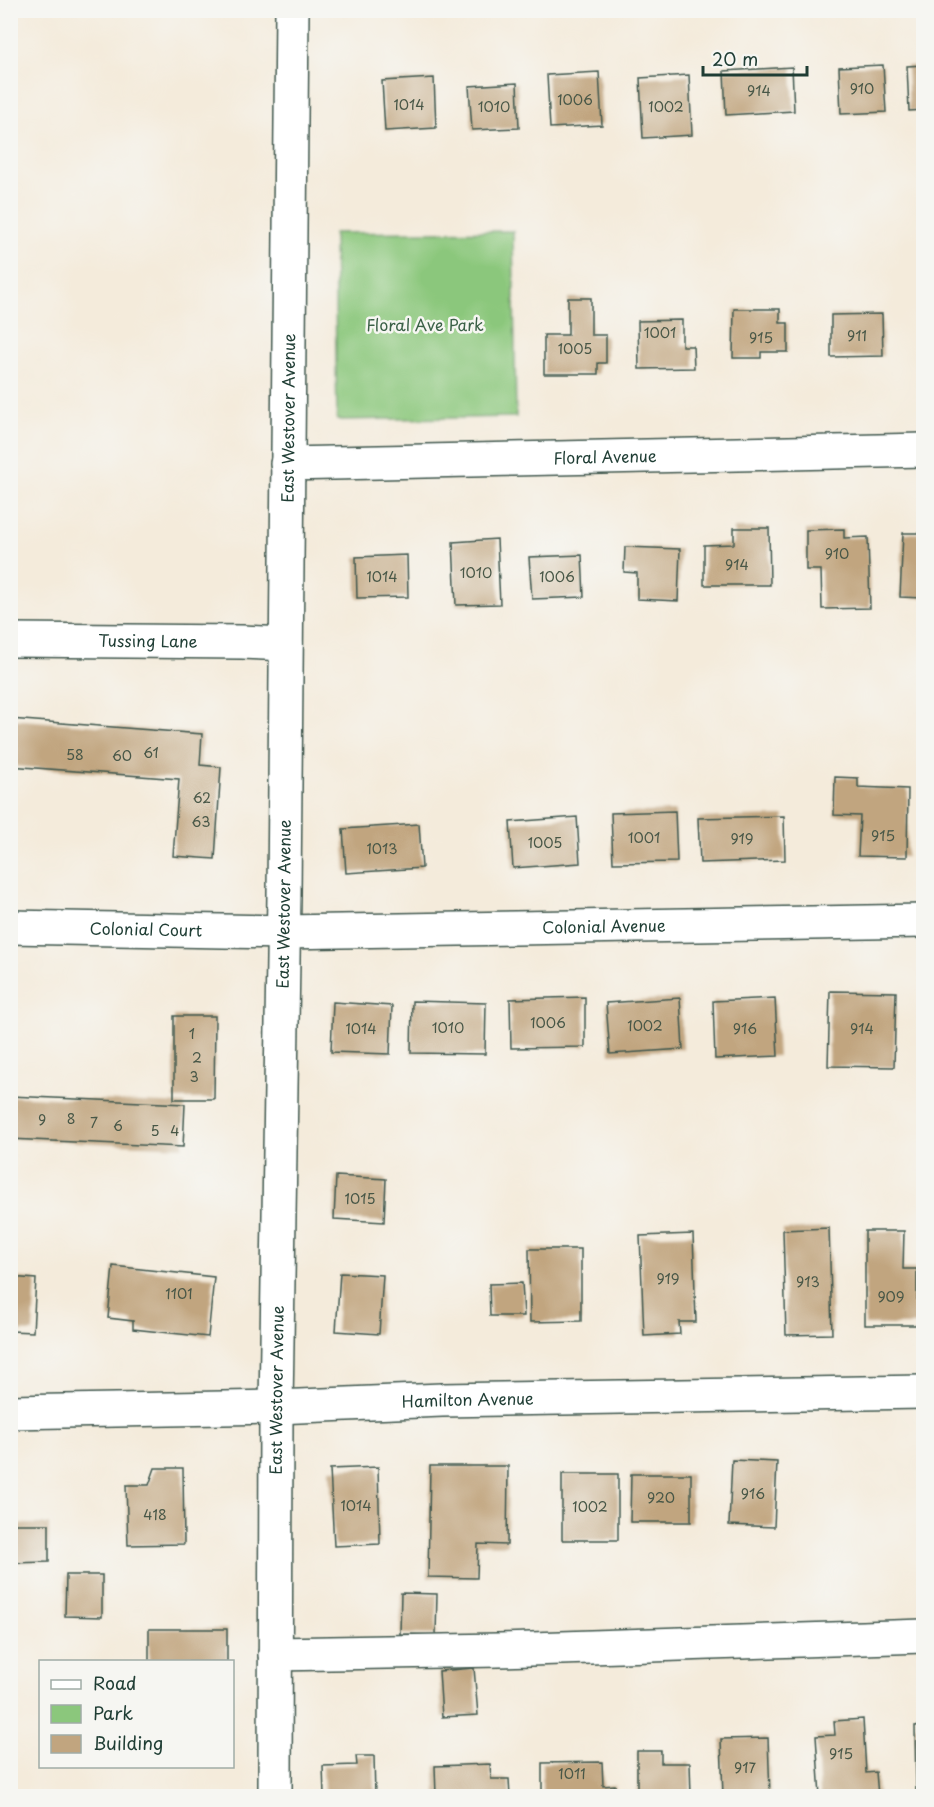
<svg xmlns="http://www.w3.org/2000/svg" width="934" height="1807" font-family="'Playpen Sans',sans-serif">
<rect width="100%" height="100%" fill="#f6f6f2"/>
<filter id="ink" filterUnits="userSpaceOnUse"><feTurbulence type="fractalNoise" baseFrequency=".0167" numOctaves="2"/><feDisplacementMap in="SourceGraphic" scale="12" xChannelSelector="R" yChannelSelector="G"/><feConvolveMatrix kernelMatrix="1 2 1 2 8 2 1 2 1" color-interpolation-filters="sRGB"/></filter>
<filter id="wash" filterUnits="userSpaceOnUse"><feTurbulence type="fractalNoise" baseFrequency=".008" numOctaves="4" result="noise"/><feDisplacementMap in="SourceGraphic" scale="24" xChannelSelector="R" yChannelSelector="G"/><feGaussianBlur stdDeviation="1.35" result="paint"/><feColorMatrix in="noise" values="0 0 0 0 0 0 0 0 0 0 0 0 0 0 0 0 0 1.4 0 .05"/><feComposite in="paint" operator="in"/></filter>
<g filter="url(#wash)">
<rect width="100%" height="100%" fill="#f4ebdb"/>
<polygon fill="#8bc77c" stroke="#558258" stroke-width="1.5" points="513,231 516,417 337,420 334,233"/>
<g id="blocks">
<g fill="#c1a57f">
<polygon points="883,65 886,112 841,114 839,67"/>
<polygon points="924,65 924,110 909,111 907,66"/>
<polygon points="792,67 794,111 726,115 724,71"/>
<polygon points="599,72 602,125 550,128 547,75"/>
<polygon points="689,75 692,135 643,138 640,78"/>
<polygon points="434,78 436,128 385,131 382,81"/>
<polygon points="517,83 519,128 472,130 469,86"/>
<polygon points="568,298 591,298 591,335 606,335 606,363 598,363 598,374 544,374 544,335 568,335"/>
<polygon points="734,309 780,309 780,323 788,323 788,352 761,352 761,358 733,358"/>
<polygon points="882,314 883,356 831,357 831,315"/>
<polygon points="682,320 682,346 693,346 694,368 639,369 638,321"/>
<polygon points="734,528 769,528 770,585 704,585 704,545 734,544"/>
<polygon points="844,529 844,538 868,537 870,608 822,609 821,570 806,570 806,530"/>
<polygon points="903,533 924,533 924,598 900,597"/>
<polygon points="497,539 500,604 456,605 453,542"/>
<polygon points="625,547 680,549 678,601 637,599 637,573 624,572"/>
<polygon points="407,555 408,597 357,598 356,557"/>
<polygon points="582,555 584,597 532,599 529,557"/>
<polygon points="10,719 202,734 200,765 221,767 215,859 173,856 179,779 10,766"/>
<polygon points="835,777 858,778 858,787 908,789 907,857 858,856 860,816 834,815"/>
<polygon points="675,811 677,862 613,863 611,813"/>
<polygon points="784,816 785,860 700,863 698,818"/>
<polygon points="577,817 580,863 513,868 510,822"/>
<polygon points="419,824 422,868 346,873 343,829"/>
<polygon points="830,991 896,992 894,1067 828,1066"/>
<polygon points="585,997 585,1047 511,1048 510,999"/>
<polygon points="680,998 683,1049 610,1054 606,1003"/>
<polygon points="775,998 778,1056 715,1059 713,1001"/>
<polygon points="412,1001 486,1003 485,1054 411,1053"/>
<polygon points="333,1002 392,1006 390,1054 331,1052"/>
<polygon points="174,1016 215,1016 214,1099 174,1099"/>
<polygon points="10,1096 185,1104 183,1147 10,1139"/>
<polygon points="336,1176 386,1179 384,1222 334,1219"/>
<polygon points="829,1228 832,1334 786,1335 783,1230"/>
<polygon points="865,1231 904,1231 903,1269 917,1269 917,1325 865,1325"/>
<polygon points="693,1234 696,1322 679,1322 680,1334 644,1336 640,1236"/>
<polygon points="529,1249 581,1249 581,1321 530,1322"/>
<polygon points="113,1266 214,1277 208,1337 133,1329 133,1321 108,1318"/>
<polygon points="340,1273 383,1275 379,1334 336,1331"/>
<polygon points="10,1277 36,1279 33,1332 10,1331"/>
<polygon points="522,1283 524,1316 490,1316 489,1284"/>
<polygon points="732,1460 777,1462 774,1527 729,1525"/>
<polygon points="430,1466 508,1466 507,1545 478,1544 477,1578 428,1577"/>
<polygon points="378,1467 380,1544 334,1546 330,1469"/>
<polygon points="155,1468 183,1468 184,1544 128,1545 126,1485 149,1485"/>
<rect x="562" y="1474" width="56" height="66"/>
<polygon points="631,1474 691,1474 691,1522 630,1522"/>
<polygon points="10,1524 49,1524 49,1562 10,1563"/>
<polygon points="66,1575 102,1575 102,1617 65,1616"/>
<polygon points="401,1593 437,1594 436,1635 400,1634"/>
<rect x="149" y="1629" width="78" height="33"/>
<polygon points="474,1668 478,1715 442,1717 439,1671"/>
<polygon points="863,1719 866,1773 876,1772 878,1796 820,1796 816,1736 835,1735 834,1721"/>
<polygon points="924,1725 924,1796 916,1796 915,1726"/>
<polygon points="768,1738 770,1796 723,1796 721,1739"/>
<polygon points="637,1751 661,1751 661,1763 690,1763 691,1796 637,1796"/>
<polygon points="356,1756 374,1756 375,1796 324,1796 323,1766 357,1765"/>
<polygon points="602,1762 603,1786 615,1785 615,1796 542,1796 542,1763"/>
<polygon points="490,1764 491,1779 509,1779 510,1796 436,1796 435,1766"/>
</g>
</g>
</g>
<g filter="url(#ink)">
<use href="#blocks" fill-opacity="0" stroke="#3f574d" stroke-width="1.5"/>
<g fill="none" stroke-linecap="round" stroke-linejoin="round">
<defs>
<g id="minor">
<path id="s1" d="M287 464 924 450"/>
<path id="s2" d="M10 640 242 642 286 644"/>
<path id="s3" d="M10 927 283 932 924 921"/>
<path id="s4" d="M10 1412 276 1407 442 1400 924 1392"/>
<polyline points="275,1654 499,1650 924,1636"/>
</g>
<g id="major">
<path id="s5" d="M275 1796 276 1407 284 895 292 10"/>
</g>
</defs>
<use href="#minor" stroke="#3f574d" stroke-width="36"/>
<use href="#major" stroke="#3f574d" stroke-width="36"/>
<use href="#minor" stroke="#fff" stroke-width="33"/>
<use href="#major" stroke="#fff" stroke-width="33"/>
</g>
</g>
<g text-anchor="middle" stroke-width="5" stroke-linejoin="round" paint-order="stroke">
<g font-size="14" fill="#485747">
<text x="862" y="94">910</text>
<text x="759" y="96">914</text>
<text x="575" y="105">1006</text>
<text x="409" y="110">1014</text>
<text x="494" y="112">1010</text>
<text x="666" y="112">1002</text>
<text x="660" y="338">1001</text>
<text x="857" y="341">911</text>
<text x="761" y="343">915</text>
<text x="575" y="354">1005</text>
<text x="837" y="559">910</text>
<text x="737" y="570">914</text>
<text x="476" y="578">1010</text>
<text x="382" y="582">1014</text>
<text x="557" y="582">1006</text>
<text x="151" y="758">61</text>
<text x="75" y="760">58</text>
<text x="122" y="761">60</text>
<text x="202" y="803">62</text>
<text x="201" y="827">63</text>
<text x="883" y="841">915</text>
<text x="644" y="843">1001</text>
<text x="742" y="844">919</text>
<text x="545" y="848">1005</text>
<text x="382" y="854">1013</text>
<text x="548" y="1028">1006</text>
<text x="645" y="1031">1002</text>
<text x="448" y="1033">1010</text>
<text x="361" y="1034">1014</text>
<text x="745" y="1034">916</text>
<text x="862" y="1034">914</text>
<text x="192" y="1039">1</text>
<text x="197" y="1063">2</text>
<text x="194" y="1082">3</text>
<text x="71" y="1124">8</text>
<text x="42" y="1125">9</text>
<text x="94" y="1128">7</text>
<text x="118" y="1131">6</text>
<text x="155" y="1136">5</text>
<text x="175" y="1136">4</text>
<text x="360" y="1204">1015</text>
<text x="668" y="1284">919</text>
<text x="808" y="1287">913</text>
<text x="179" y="1299">1101</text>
<text x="891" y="1302">909</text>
<text x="753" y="1499">916</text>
<text x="661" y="1503">920</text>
<text x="356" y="1511">1014</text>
<text x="590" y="1512">1002</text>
<text x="155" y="1520">418</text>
<text x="841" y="1759">915</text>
<text x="745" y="1773">917</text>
<text x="572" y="1779">1011</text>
</g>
<g font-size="16" fill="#3a6046" stroke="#f6f6f2">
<text x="425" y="331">Floral Ave Park</text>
</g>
<g font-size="16" fill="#1f3d34" stroke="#f6f6f2">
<text dy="6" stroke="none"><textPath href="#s5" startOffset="1378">East Westover Avenue</textPath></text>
<text dy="6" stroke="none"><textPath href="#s1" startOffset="318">Floral Avenue</textPath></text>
<text dy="6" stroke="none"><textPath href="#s2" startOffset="138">Tussing Lane</textPath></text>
<text dy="6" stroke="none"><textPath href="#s5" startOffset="892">East Westover Avenue</textPath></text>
<text dy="6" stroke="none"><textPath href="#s3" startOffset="594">Colonial Avenue</textPath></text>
<text dy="6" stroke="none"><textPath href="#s3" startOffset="136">Colonial Court</textPath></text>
<text dy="6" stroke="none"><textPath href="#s5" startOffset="406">East Westover Avenue</textPath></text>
<text dy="6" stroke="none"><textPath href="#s4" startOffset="458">Hamilton Avenue</textPath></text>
</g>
</g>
<rect width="934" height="1807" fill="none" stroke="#f6f6f2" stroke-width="36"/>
<rect x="39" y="1660" width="195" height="108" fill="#f6f6f2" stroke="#a0aca6" stroke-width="1.5"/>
<rect x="51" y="1680" width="30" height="9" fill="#ffffff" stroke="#a0aca6" stroke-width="1.5"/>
<text x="93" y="1690" font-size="18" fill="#1f3d34">Road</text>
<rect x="51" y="1705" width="30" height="18" fill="#8bc77c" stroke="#a0aca6" stroke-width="1.5"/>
<text x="93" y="1720" font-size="18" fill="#1f3d34">Park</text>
<rect x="51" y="1735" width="30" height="18" fill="#c1a57f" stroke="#a0aca6" stroke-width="1.5"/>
<text x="93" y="1750" font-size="18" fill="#1f3d34">Building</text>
<path d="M703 66v9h104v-9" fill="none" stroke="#1f3d34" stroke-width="3"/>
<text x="712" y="66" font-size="18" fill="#1f3d34" stroke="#f6f6f2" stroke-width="4.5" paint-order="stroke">20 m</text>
</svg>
